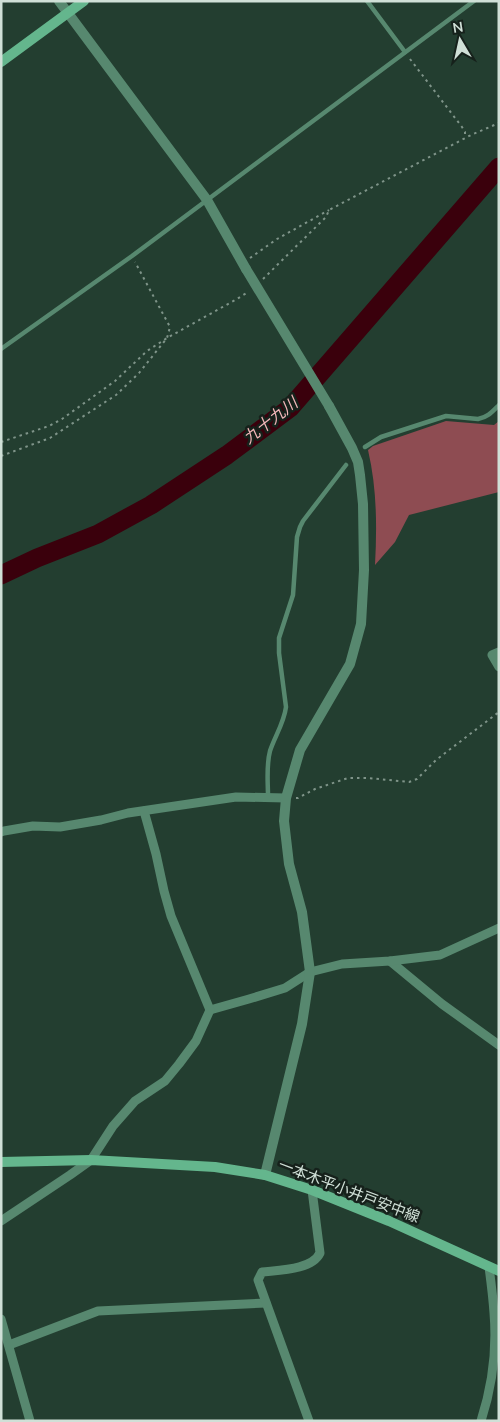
<svg xmlns="http://www.w3.org/2000/svg" width="500" height="1422" font-family="'Nunito Sans','Noto Sans JP',sans-serif">
<rect width="100%" height="100%" fill="#233e30"/>
<path fill="#8e4c52" d="M446 421 494 425 499 421V492L409 515 395 542 375 565C377 527 377 488 368 450L373 446Z"/>
<g fill="none" stroke-linecap="round" stroke-linejoin="round">
<polyline stroke="#3a000c" stroke-width="19" points="1,575 37,558 98,534 151,505 227,455 290,408 499,167"/>
<g stroke="#7f9489" stroke-width="2" stroke-dasharray="2.5 4" stroke-linecap="butt">
<polyline points="410,59 462,127 465,132 465,138"/>
<polyline points="250,258 277,239 329,210"/>
<polyline points="263,279 326,217 329,210 471,135 499,123"/>
<polyline points="1,442 49,426 62,419 115,381 147,351 167,338 237,299 248,292"/>
<polyline points="1,456 50,438 116,395 139,373 167,338 170,327 135,262"/>
<polyline points="296,798 298,798 315,789 348,778 368,778 409,782 417,779 436,760 499,712"/>
</g>
<g stroke="#57886f" stroke-width="4.5">
<polyline points="367,1 405,52"/>
<polyline points="1,349 132,256 474,1"/>
<path d="M365 447 381 437 446 416 478 419C488 417 492 412 499 405"/>
<path d="M268 797C268 782 266 766 270 751 275 736 284 723 286 707L279 653V638L293 595 297 537 300 527 303 521 346 465"/>
</g>
<g stroke="#57886f" stroke-width="9">
<polyline points="499,652 492,655 499,667"/>
<polyline points="1,832 4,831 33,826 60,827 101,820 128,813 236,797 286,798"/>
<polyline points="390,961 442,1004 499,1045"/>
<polyline points="210,1010 249,999 285,988 310,972 342,964 390,961 440,955 499,928"/>
<polyline points="1,1221 70,1175 91,1160 113,1126 135,1101 165,1081 179,1064 196,1041 210,1010 171,916 164,891 156,854 144,811"/>
<polyline points="1,1319 30,1421"/>
<polyline points="9,1345 98,1311 266,1303"/>
<path d="M309 1421 258 1280 262 1272C279 1270 312 1270 320 1253L312 1190"/>
<path d="M481 1421C492 1387 497 1349 494 1313 493 1298 491 1282 489 1267"/>
</g>
<g stroke="#57886f" stroke-width="10">
<polyline points="59,1 207,200 246,269"/>
<polyline points="265,1175 302,1024 310,972 302,912 289,864 284,821 286,798 300,750 350,664 361,624 364,570 363,504 360,475 358,462 352,448 329,406"/>
</g>
<g stroke="#64b68d" stroke-width="10">
<polyline points="1,62 84,1"/>
<polyline points="1,1162 91,1160 215,1167 265,1175 312,1190 389,1221 499,1271"/>
</g>
<polyline stroke="#57886f" stroke-width="10" points="246,269 329,406"/>
</g>
<g text-anchor="middle" stroke-width="5" stroke-linejoin="round" paint-order="stroke">
<g font-size="15" fill="#d0e0d7" stroke="#16211b">
<text transform="translate(349 1191) rotate(21)" y="5">一本木平小井戸安中線</text>
</g>
<g font-size="16" font-style="italic" fill="#f4b7ba" stroke="#16211b">
<text transform="translate(270 420) rotate(-38)" y="6">九十九川</text>
</g>
</g>
<rect width="500" height="1422" fill="none" stroke="#d0e0d7" stroke-width="5"/>
<g transform="translate(460 40) rotate(351)" stroke="#16211b" stroke-width="4" paint-order="stroke">
<path d="M0-4L9 19L0 12L-9 19Z" fill="#d0e0d7"/>
<text y="-8" font-size="14" font-weight="bold" text-anchor="middle" fill="#d0e0d7">N</text>
</g>
</svg>
